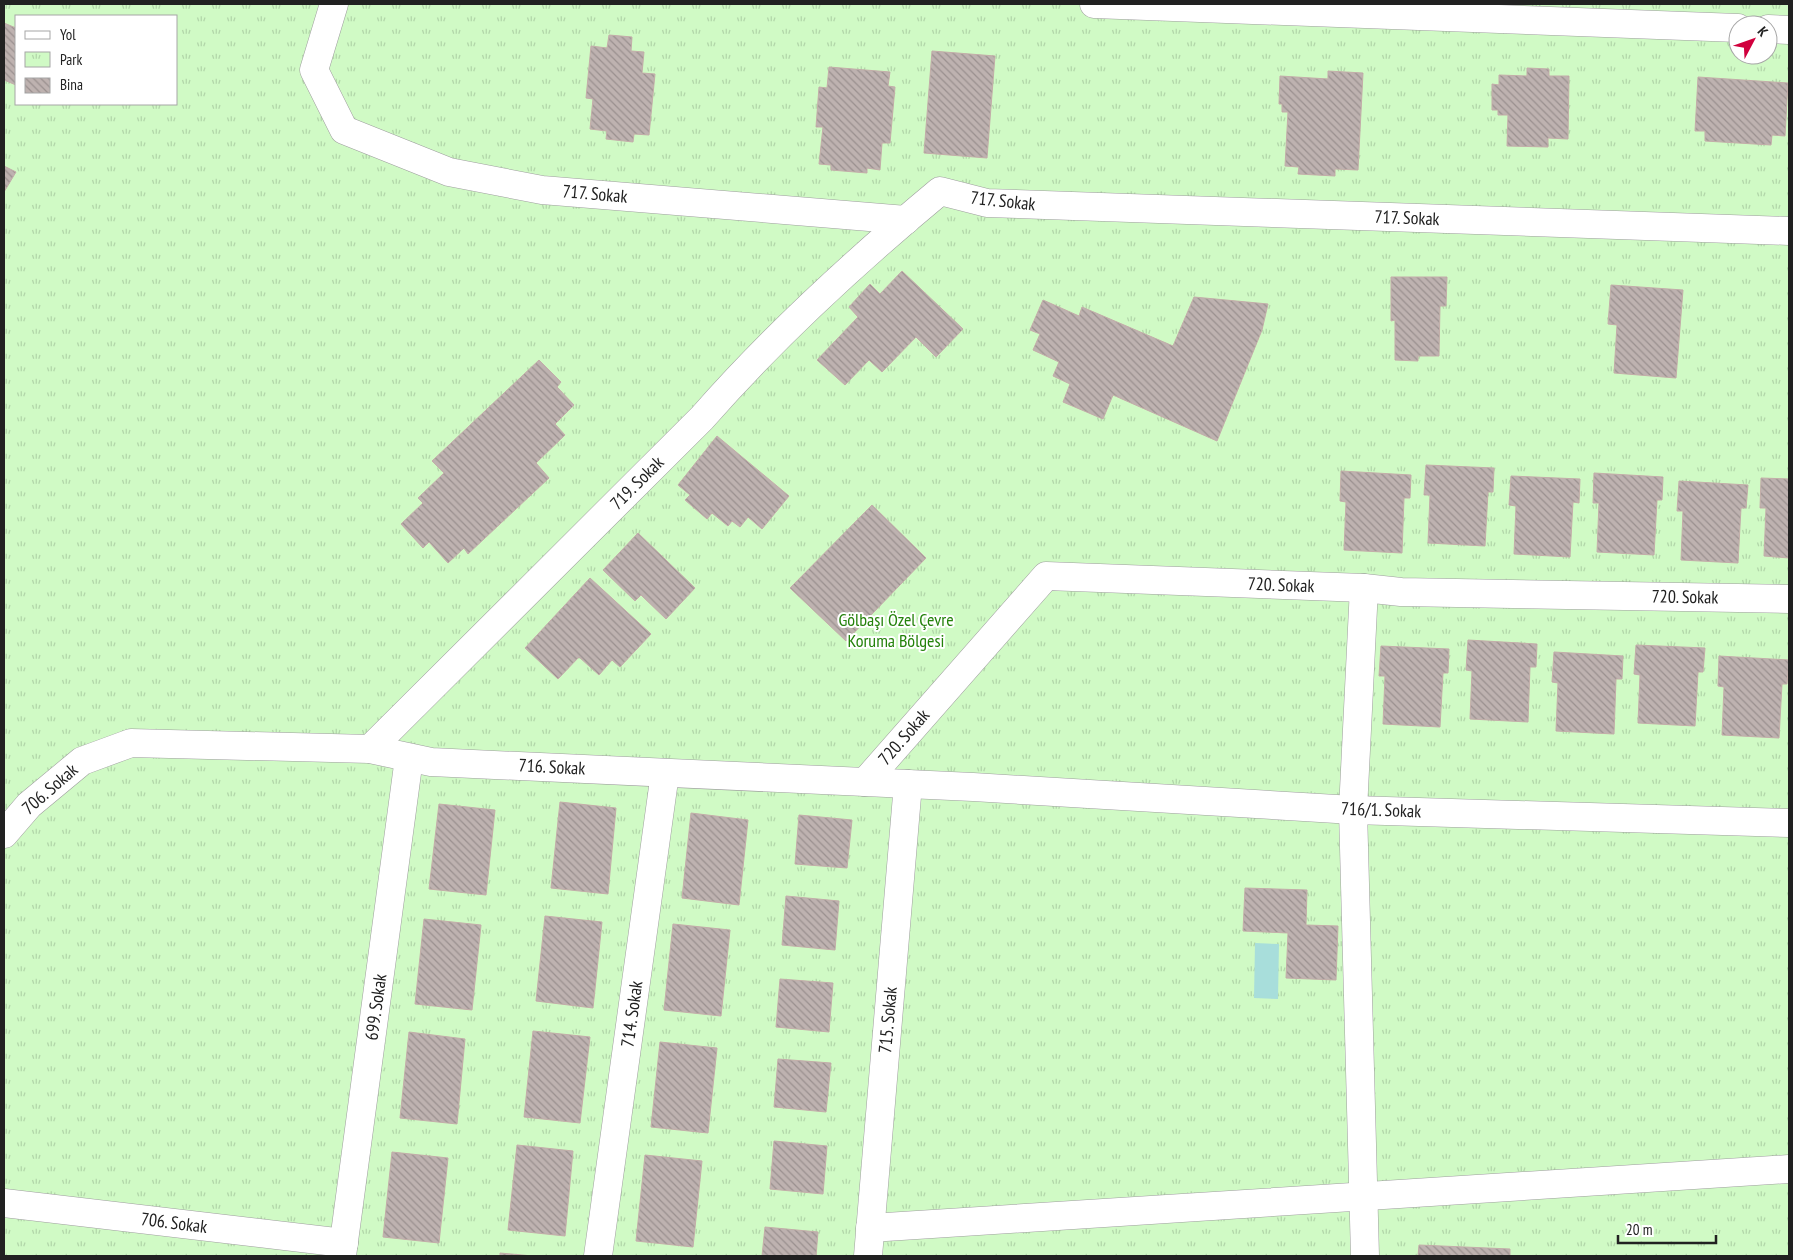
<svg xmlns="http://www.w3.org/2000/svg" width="1793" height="1260" font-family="'PT Sans Narrow',sans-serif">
<defs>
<pattern id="park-tufts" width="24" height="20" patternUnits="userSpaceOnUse" patternTransform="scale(1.25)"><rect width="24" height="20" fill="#d0fac5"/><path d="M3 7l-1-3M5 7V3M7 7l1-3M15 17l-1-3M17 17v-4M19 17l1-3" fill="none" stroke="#b2d6a9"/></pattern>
<pattern id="building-back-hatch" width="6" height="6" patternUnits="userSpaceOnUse" patternTransform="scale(1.25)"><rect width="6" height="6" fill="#beb2b0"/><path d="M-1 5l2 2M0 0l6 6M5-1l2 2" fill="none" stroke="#9a908f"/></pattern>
</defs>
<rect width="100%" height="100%" fill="#f1ebe7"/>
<path fill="url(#park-tufts)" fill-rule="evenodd" d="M4 4H1789V1256H4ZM16 16H176V104H16ZM1738 25H1768V55H1738Z"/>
<polygon fill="#a8dedb" points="1255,943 1279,944 1278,999 1254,998"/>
<g fill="url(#building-back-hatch)" stroke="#c3ada9">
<polygon points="4,23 16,28 16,85 4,80"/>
<polygon points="609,35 632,37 631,51 644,52 642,73 655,74 649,135 634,134 633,142 606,139 607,131 590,129 593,99 586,98 591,46 607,48"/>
<polygon points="932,51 995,56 987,158 924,153"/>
<polygon points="829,67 890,72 888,86 895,87 890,143 882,143 880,170 867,168 867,173 831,170 831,165 819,164 823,127 816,127 819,87 827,88"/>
<polygon points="1527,68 1549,69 1549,76 1569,76 1568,139 1548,138 1548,147 1507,146 1508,115 1498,115 1498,110 1492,110 1492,84 1499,85 1499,75 1527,76"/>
<polygon points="1328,71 1363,73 1358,170 1335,169 1335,176 1298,174 1299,167 1285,166 1288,112 1282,112 1282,104 1279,104 1280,76 1328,79"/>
<polygon points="1698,77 1788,83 1785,136 1772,135 1771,145 1705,141 1705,131 1695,131"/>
<polygon points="4,166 16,172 4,192"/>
<polygon points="902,271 963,329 936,357 916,337 882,372 869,360 845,385 817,360 858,317 849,307 870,284 880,294"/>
<polygon points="1391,277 1447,277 1446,306 1440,306 1439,356 1418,356 1418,361 1395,360 1395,320 1391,321"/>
<polygon points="1611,285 1683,290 1676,378 1614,373 1617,325 1608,324"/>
<polygon points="1194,297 1268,304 1262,330 1217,441 1113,395 1103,419 1063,402 1070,384 1053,376 1059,362 1033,350 1040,334 1030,330 1043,300 1079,316 1082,307 1173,346"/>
<polygon points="539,360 561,382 557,387 574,405 555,424 565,435 536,463 549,478 468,554 464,548 448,563 429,542 423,548 401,524 423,503 418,498 444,473 432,461"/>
<polygon points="717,436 789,496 762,529 748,517 740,527 732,521 728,526 712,513 707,519 685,500 690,495 678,485"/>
<polygon points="1426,465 1494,468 1493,492 1488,492 1485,546 1428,543 1430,495 1424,495"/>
<polygon points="1341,471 1411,475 1410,498 1404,498 1402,553 1344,550 1346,502 1340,501"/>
<polygon points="1594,473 1663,477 1662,500 1657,500 1654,555 1597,552 1599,503 1593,503"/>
<polygon points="1511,476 1580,479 1579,503 1573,502 1570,557 1514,554 1516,506 1509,505"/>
<polygon points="1761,478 1789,479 1789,558 1764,556 1766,508 1760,508"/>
<polygon points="1679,481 1748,485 1746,508 1741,508 1738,563 1681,560 1683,511 1677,511"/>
<polygon points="872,505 926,558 846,641 790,588"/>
<polygon points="638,533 695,588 666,619 641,595 635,601 603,570"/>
<polygon points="590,578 651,634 620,667 612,660 599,675 579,657 558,679 525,648"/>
<polygon points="1468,640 1537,644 1536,667 1530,667 1528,722 1470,719 1472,671 1466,670"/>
<polygon points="1636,645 1705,648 1703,672 1698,672 1695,726 1638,723 1640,675 1634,674"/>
<polygon points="1381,646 1449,649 1448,673 1443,673 1440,727 1383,724 1385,676 1379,676"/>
<polygon points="1554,652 1623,656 1622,679 1616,679 1614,734 1556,731 1558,683 1552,682"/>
<polygon points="1719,656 1789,660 1787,684 1782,684 1779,738 1722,735 1724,687 1718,686"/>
<polygon points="560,802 616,808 608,894 551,888"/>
<polygon points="439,804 495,810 486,895 429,889"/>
<polygon points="691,813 748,820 739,905 682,898"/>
<polygon points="799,815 852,820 847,868 795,864"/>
<polygon points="1245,888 1307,890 1306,925 1338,926 1336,980 1286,978 1288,933 1243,931"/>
<polygon points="786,896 839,901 835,950 782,945"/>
<polygon points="545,916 602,922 593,1008 536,1001"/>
<polygon points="424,919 481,925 472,1010 415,1004"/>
<polygon points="673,924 730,930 721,1016 664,1010"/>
<polygon points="780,979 833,983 829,1032 776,1027"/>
<polygon points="533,1031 590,1037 580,1123 524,1117"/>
<polygon points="409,1032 465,1039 457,1124 400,1118"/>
<polygon points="660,1042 717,1048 708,1133 651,1127"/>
<polygon points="778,1059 831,1063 826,1112 774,1107"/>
<polygon points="774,1141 827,1146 823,1194 770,1189"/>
<polygon points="517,1145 573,1151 565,1236 508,1230"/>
<polygon points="392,1152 448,1158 439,1243 383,1237"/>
<polygon points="645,1155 702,1161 693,1247 636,1241"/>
<polygon points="765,1227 818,1232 816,1256 762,1256"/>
<polygon points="1419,1245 1510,1249 1510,1256 1418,1256"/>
<polygon points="500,1253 533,1256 500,1256"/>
</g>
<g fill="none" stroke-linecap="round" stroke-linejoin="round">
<defs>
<g id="street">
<polyline points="334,4 314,70 344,130 449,172 542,190 906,220"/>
<polyline points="1094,4 1738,28"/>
<polyline points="1768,29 1789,30"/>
<polyline points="1364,588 1353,810 1365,1256"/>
<path d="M370 749 702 418C773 337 857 260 940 191L987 203 1789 231"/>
<polyline points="865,782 1046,576 1364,588 1401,592 1789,599"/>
<polyline points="4,834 29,805 82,761 131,743 370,749 431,762 973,787 1353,810 1789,823"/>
<polyline points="4,1203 344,1243"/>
<polyline points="870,1228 1789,1169"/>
<polyline points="342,1256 409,758"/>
<polyline points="598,1256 665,773"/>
<polyline points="868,1256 908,784"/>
</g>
</defs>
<use href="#street" stroke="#9e9e9e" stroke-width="29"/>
<use href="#street" stroke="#fff" stroke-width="28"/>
</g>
<g text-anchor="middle" stroke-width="4" stroke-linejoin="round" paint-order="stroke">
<g font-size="18" fill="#212121" stroke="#fff">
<text transform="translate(595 194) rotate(5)" y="6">717. Sokak</text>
<text transform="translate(1003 201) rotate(6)" y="6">717. Sokak</text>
<text transform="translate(1407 218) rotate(2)" y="6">717. Sokak</text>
<text transform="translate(637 483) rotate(-45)" y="6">719. Sokak</text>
<text transform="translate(1281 585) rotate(2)" y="6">720. Sokak</text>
<text transform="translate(1685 597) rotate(1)" y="6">720. Sokak</text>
<text transform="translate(904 737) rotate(-49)" y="6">720. Sokak</text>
<text transform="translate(552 767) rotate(3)" y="6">716. Sokak</text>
<text transform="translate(50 789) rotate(-41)" y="6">706. Sokak</text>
<text transform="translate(1381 810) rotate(2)" y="6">716/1. Sokak</text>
<text transform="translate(376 1007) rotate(-82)" y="6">699. Sokak</text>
<text transform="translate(632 1014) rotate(-82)" y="6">714. Sokak</text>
<text transform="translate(888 1020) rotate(-85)" y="6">715. Sokak</text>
<text transform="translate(174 1223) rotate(7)" y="6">706. Sokak</text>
</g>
<g font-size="18" fill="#24820b" stroke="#fff">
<text x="896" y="626">Gölbaşı Özel Çevre<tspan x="896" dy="21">Koruma Bölgesi</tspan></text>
</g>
</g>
<rect width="1793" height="1260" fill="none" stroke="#212121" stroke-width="10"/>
<rect x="15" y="15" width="162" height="90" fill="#ffffff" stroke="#a6a6a6"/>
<rect x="25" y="31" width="25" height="8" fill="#ffffff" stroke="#a6a6a6"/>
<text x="60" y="40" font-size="15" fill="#212121">Yol</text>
<rect x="25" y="52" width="25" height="15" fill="url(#park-tufts)" stroke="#a6a6a6"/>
<text x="60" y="65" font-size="15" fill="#212121">Park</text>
<rect x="25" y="78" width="25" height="15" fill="url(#building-back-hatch)" stroke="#a6a6a6"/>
<text x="60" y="90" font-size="15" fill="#212121">Bina</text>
<g transform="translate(1753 40) rotate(49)"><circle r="24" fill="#ffffff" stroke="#a6a6a6"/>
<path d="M0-4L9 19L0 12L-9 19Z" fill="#d1003d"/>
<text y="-8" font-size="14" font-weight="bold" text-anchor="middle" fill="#212121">K</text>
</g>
<path d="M1618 1235v8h98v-8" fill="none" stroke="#212121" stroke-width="2.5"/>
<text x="1626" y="1235" font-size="15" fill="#212121" stroke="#ffffff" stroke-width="4" paint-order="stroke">20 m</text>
</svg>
